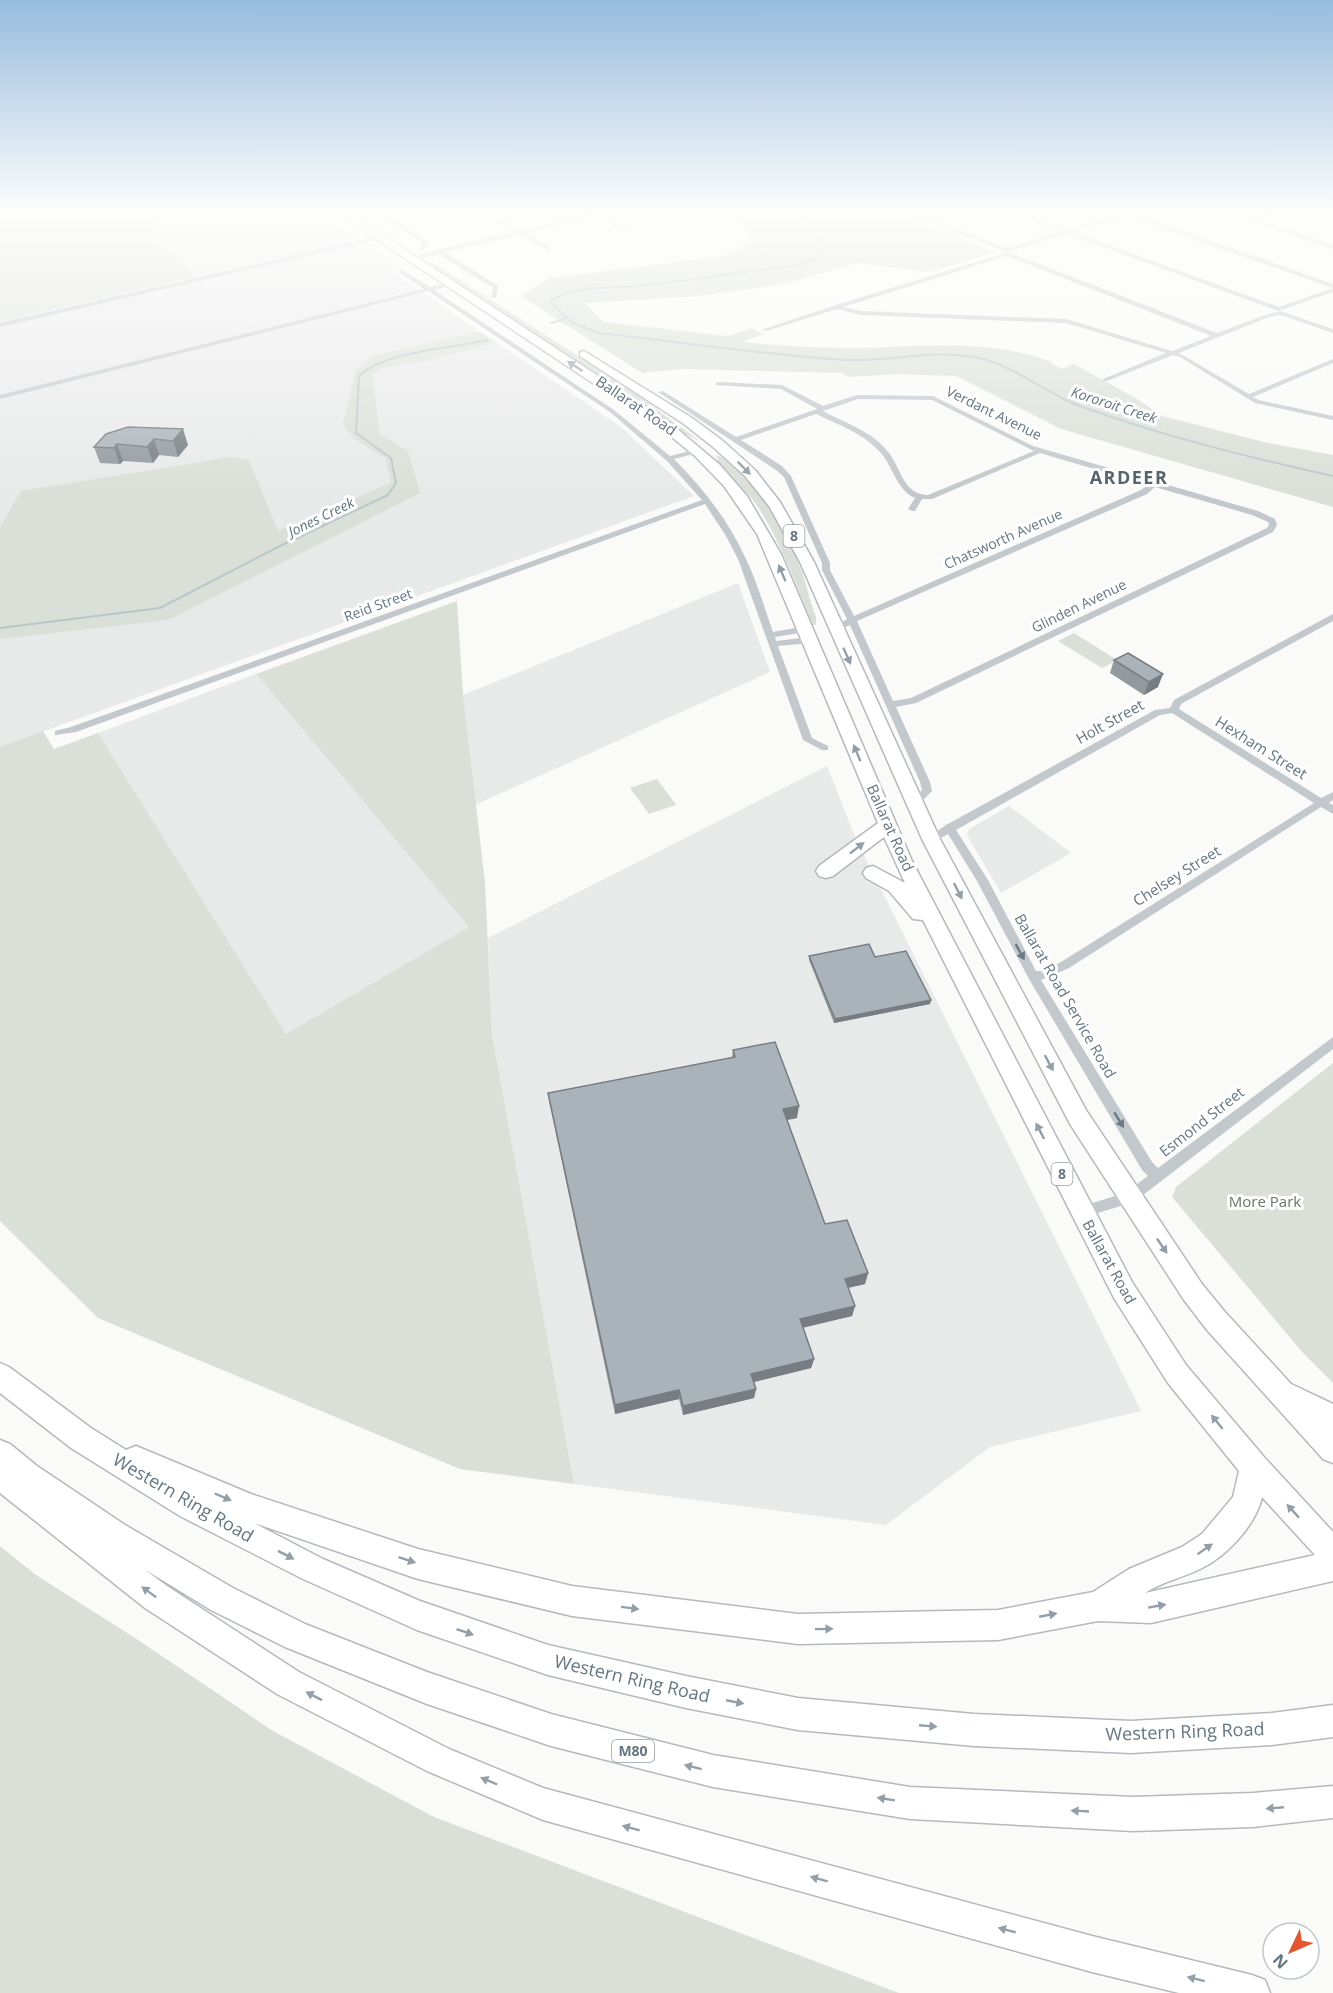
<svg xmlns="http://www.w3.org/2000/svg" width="1333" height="1993" font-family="'Open Sans',sans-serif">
<rect width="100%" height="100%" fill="#fafaf8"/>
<g fill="#e8e9e9">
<polygon points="0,213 321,213 403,268 396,270 400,274 397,275 621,427 694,496 0,747"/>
<polygon points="738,583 770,672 475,805 463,695"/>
<polygon points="256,674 469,927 286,1035 98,733"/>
<polygon points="827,766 855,837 1141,1411 990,1447 886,1525 574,1484 492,1034 488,938"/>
<polygon points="1009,806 1071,853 1001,893 967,835 969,829"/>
</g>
<g fill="#dadfd7">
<polygon points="0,213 186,213 163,218 149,235 195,276 0,321"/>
<path d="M737 213H825L828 216 840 213H900L995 252 931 272 856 263 785 284 698 296 585 303 604 322 728 336 752 328 763 334 742 342C780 346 818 348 856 348 922 347 989 338 1052 362L1051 363 1062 369 1074 364 1137 399 1162 416 1264 442 1333 455V507L1061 429 956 376 895 374 849 377 843 373 683 369 647 372 644 374 520 296 549 278 725 256 752 241Z"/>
<polygon points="422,260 434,263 631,390 701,442 685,434"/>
<polygon points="478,331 496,342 436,359 382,368 372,374 380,434 408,451 420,493 168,620 0,639 0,527 21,491 231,457 249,460 278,531 391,483 386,459 356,440 343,425 356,368 373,356"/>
<path d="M716 455C748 465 786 534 799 564 806 581 809 600 816 617V625H813C798 590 771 515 744 490 735 481 719 470 716 455Z"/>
<polygon points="457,601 463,695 485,882 492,1034 574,1484 460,1469 98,1318 0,1221 0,747 43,731 54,749 98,733 286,1034 469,927 256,674"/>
<polygon points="1074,633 1117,660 1102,668 1058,641"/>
<polygon points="657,779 676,805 649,814 630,788"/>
<polygon points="1333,1063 1333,1383 1303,1353 1172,1197 1176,1187"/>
<polygon points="0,1546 36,1575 135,1638 273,1731 434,1817 899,1993 0,1993"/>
</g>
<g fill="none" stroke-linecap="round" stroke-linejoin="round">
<g stroke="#bbc7cb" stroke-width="2">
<path d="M799 213 814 228 824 246 815 259 798 265C745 272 692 280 639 286 608 289 577 284 550 301L571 322 599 333C681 342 764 355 847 360 889 362 931 349 974 357 1013 364 1043 392 1080 406 1162 436 1248 457 1333 476"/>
<polyline points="551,323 565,319"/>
<path d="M0 628 160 608 278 547 388 495 396 483 391 458 356 433 359 376C388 350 450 349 488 340"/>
</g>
<defs>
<g id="highway">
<path d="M337 213H349L670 423 720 465 747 496 781 554 912 861 1132 1282 1186 1365 1264 1457 1333 1532V1581L1151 1623 1098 1621 998 1640 798 1644 572 1616 418 1579 254 1523 323 1559 420 1601 548 1645 686 1676 798 1698 974 1714 1131 1721 1272 1713 1333 1705V1737L1272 1745 1131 1753 974 1746 798 1730 686 1708 548 1675 417 1630 303 1579 180 1516 71 1448 0 1393V1363L9 1367 91 1428 126 1450 136 1446 251 1494 418 1549 572 1586 798 1614 998 1610 1093 1592 1129 1569 1182 1547 1202 1534 1233 1497 1239 1471 1168 1383 1114 1298 923 920 913 919 889 891 866 878 863 873 866 868 873 866 905 883 884 837 833 876 826 878 819 876 816 871 819 866 878 823 757 534 724 486 695 456 662 429ZM1262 1497 1315 1555 1145 1593C1161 1582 1182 1578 1200 1569 1226 1557 1256 1525 1262 1497Z"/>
<polygon points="584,351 692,418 723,441 755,470 780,502 814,562 940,839 1086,1110 1202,1284 1225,1312 1291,1384 1333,1404 1333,1463 1323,1459 1207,1330 1184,1300 1070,1124 922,839 800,562 769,506 745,476 713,447 684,424 580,356 580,352"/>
<polygon points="0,1440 10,1444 37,1466 125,1525 233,1588 305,1624 427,1672 551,1714 713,1755 910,1787 1133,1797 1253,1793 1333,1786 1333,1818 1253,1827 1133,1831 910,1819 713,1787 551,1746 427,1704 285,1647 211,1610 144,1569 167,1586 299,1672 449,1749 543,1788 1092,1936 1252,1975 1265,1980 1270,1993 1179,1993 1092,1972 543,1820 427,1771 277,1694 145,1608 0,1493"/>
</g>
</defs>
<use href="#highway" stroke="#b4b9bd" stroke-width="3"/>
<g fill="#c3c8cc" fill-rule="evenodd">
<polygon points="591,213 603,213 601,214 630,230 625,231 595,216 525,233 551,248 549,251 520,234 445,252 498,286 496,298 491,297 493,288 439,254 411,261 408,259 437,250 516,232 497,221 497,219 501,219 521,231"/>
<polygon points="906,213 915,213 1007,248 1062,232 1014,213 1023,213 1068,230 1121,213 1133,213 1333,284 1333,288 1127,216 1073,232 1279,307 1333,288 1333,292 1278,311 1068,234 1006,252"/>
<polygon points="1229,213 1238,213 1333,245 1333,249"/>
<polygon points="368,214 388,216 429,243 423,251 419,251 423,243 385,219 366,217"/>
<polygon points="396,232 398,235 0,327 0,323"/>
<path d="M1008 252 1217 333 1265 315 1280 311 1333 329V333L1281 315 1269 317 1179 353 1249 394 1333 359V363L1253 397 1259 400 1333 416V420L1255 403 1180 357 1173 355 1107 381H1103V379L1166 353 1066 323 861 315 837 309 766 331 761 330 833 306ZM1007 256 1211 336 1172 351 1066 319 861 311 843 307Z"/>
<path d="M399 270H403L430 287 452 283V285L434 290 614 410 670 456 701 448V452L674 459C703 488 728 520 745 557 757 581 764 607 773 632L806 626 810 629 806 632 775 637 776 641 810 637 814 640 810 643 778 646 812 738 828 746V750H822L803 740 738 559 726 536 705 504 76 732 55 735V731L71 727 702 500 667 461 610 412 428 291 0 399V395L424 289 399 272Z"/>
<path d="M718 382 782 385 823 406 857 395 933 396 1033 446 1258 511 1275 519 1277 525 1273 532 916 703 896 707 930 782 932 791 918 805 914 806 909 803 922 790 920 782 850 625 835 632 831 629 847 619 822 570V563L784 477 776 470 658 392 663 391 736 437 817 409 781 389 716 385 715 384ZM858 399 932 400 1034 451 928 495C904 495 901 469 889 453 874 432 845 423 823 411ZM816 414C837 424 862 433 878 450 893 464 895 489 915 498L908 509 912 511H915L922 499H932L1040 453 1148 485 1141 490 854 616 830 570V563L791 476 782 466 741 440ZM1155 487 1252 515 1268 522 1269 525 1267 528 911 698 893 701 857 621 1147 494Z"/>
<path d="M1333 614V621L1181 704 1179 709 1321 798 1333 792V800L1329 803 1333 805V814L1321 807 1069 968 1041 980 1152 1162 1158 1168 1333 1037V1049L1134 1202 1081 1218 1076 1216 1074 1212 1076 1208 1125 1193 1148 1176 1142 1170 1029 979 977 881 948 834 931 843 926 839 946 825 1155 710 1170 708 1174 700ZM1172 713 1314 803 1061 962 1042 971H1036L988 880 956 830 1160 715Z"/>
</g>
<use href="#highway" fill="#fff" fill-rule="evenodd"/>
</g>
<g fill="#929a9f">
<polygon points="128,427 188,445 178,457 159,455 153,463 123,461 120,464 100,463 94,447"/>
<polygon points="1114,660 1158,687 1144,695 1110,673"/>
<polygon points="809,956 875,957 931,1000 930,1004 834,1023 809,960"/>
<polygon points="733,1050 797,1118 787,1120 825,1224 868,1273 865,1284 848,1288 855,1306 852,1316 803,1327 814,1359 811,1368 754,1382 756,1389 754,1398 683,1415 679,1399 615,1414 550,1105 548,1093 732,1058"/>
</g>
<g fill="#777d82">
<polygon points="183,429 188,445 178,457 173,441"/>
<polygon points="154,439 159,455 153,463 147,447"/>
<polygon points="117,444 123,461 120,464 114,448"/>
<polygon points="1163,674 1158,687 1144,695 1149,682"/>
<polygon points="931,1000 930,1004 834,1023 835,1019"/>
<polygon points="799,1106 797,1118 781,1121 783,1109"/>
<polygon points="868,1273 865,1284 842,1289 845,1279"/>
<polygon points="855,1306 852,1316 798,1329 800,1319"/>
<polygon points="814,1359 811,1368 750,1383 751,1374"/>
<polygon points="756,1389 754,1398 683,1415 683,1406"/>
<polygon points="679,1390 679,1399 615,1414 615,1405"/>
</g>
<g fill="#aab3b9" stroke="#777d82" stroke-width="1.5">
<polygon points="128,427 183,429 173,441 154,439 147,447 117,444 114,448 94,447 106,434"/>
<polygon points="1128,653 1163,674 1149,682 1114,660"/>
<polygon points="869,944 875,957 906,951 931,1000 835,1019 809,956"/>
<polygon points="775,1042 799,1106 783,1109 825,1224 847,1220 868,1273 845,1279 855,1306 800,1319 814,1359 751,1374 756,1389 683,1406 679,1390 615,1405 548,1093 735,1057 733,1050"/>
</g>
<defs><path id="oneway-solid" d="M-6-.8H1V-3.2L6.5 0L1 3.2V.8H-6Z" transform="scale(1.5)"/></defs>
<g fill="#939fa8">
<use href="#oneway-solid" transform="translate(575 366) rotate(-147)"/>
<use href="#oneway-solid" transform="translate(744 468) rotate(45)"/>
<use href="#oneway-solid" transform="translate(782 573) rotate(-113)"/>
<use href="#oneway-solid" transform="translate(847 656) rotate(66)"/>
<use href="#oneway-solid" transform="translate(857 753) rotate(-113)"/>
<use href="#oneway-solid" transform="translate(857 848) rotate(-38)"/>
<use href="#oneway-solid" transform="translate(958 891) rotate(63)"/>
<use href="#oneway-solid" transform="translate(1049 1063) rotate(62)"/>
<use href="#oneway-solid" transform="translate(1040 1131) rotate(-117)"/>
<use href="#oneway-solid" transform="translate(1162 1246) rotate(56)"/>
<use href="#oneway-solid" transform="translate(1217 1422) rotate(-129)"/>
<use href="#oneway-solid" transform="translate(223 1497) rotate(23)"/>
<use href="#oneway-solid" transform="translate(1293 1511) rotate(-132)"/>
<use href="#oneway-solid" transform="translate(1205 1549) rotate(-35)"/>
<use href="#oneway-solid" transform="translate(286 1555) rotate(27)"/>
<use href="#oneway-solid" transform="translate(407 1560) rotate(18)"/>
<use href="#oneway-solid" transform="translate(149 1592) rotate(-143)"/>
<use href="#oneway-solid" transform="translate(1157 1606) rotate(-10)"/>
<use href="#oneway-solid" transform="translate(630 1608) rotate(7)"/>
<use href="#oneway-solid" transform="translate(1048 1615) rotate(-11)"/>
<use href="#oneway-solid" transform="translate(824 1629) rotate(-1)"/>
<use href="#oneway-solid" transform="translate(465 1632) rotate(19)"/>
<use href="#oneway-solid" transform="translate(314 1696) rotate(-153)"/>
<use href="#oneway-solid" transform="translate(735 1702) rotate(11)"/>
<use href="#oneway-solid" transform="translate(928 1726) rotate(5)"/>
<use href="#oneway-solid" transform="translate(693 1767) rotate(-166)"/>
<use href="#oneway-solid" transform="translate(489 1781) rotate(-157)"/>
<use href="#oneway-solid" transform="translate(886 1799) rotate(-171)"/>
<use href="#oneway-solid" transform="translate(1275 1808) rotate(175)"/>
<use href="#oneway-solid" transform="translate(1080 1811) rotate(-177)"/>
<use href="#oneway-solid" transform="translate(631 1828) rotate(-165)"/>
<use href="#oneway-solid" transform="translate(819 1879) rotate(-165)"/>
<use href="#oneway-solid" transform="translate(1007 1930) rotate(-165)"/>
<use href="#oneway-solid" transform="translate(1196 1979) rotate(-166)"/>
</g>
<g fill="#6a7a87">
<use href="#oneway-solid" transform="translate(1020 952) rotate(61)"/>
<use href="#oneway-solid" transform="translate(1119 1120) rotate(59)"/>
</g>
<linearGradient id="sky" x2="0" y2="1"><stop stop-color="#96bcdc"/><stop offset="0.43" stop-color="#fdfdfc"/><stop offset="1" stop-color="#fdfdfc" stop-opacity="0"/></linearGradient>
<rect width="1333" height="492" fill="url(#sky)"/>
<g text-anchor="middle" stroke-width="6" stroke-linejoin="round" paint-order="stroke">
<g font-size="14" font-style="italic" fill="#60757c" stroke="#fff">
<text transform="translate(1114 405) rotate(18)" y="5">Kororoit Creek</text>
<text transform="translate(321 517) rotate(-26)" y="5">Jones Creek</text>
</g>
<g font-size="14" fill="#657683" stroke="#fff">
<text transform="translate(994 413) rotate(26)" y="5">Verdant Avenue</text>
<text transform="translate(1003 539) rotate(-24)" y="5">Chatsworth Avenue</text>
<text transform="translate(378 605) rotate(-20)" y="5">Reid Street</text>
<text transform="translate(1079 606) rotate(-26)" y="5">Glinden Avenue</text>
</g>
<g fill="#fff" stroke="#939fa8" stroke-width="1.5">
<rect x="783.5" y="525" width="21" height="22" rx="4.5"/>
<rect x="1051.5" y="1163" width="21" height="22" rx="4.5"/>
<rect x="612" y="1740" width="42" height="22" rx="4.5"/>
</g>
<g font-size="14" font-weight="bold" fill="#657683">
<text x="794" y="541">8</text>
<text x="1062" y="1179">8</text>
<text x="633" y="1756">M80</text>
</g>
<g font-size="15" fill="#657683" stroke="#fff">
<text transform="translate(636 406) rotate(34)" y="5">Ballarat Road</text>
<text transform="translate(1110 722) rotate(-29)" y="5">Holt Street</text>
<text transform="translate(1261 748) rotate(32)" y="5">Hexham Street</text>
<text transform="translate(890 828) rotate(66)" y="5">Ballarat Road</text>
<text transform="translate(1177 876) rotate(-32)" y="5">Chelsey Street</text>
<text transform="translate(1065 996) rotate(60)" y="5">Ballarat Road Service Road</text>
<text transform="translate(1202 1122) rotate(-38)" y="5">Esmond Street</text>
<text transform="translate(1109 1262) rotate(61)" y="5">Ballarat Road</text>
</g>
<g font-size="15" fill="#687a64" stroke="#fff">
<text x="1265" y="1207">More Park</text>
</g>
<g font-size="18" font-weight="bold" letter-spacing="1.5" fill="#57646e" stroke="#fff">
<text x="1129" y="484">ARDEER</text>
</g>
<g font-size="18" fill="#657683" stroke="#fff">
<text transform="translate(183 1498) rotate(30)" y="6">Western Ring Road</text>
<text transform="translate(632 1679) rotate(13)" y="6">Western Ring Road</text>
<text transform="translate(1185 1732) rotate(-2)" y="6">Western Ring Road</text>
</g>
</g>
<g transform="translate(1291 1951) rotate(226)"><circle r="28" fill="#ffffff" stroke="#c1c8cd" stroke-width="1.5"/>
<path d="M0-4.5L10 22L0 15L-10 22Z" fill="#e4572e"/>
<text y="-9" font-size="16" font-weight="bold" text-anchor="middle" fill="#657683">N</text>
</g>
</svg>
